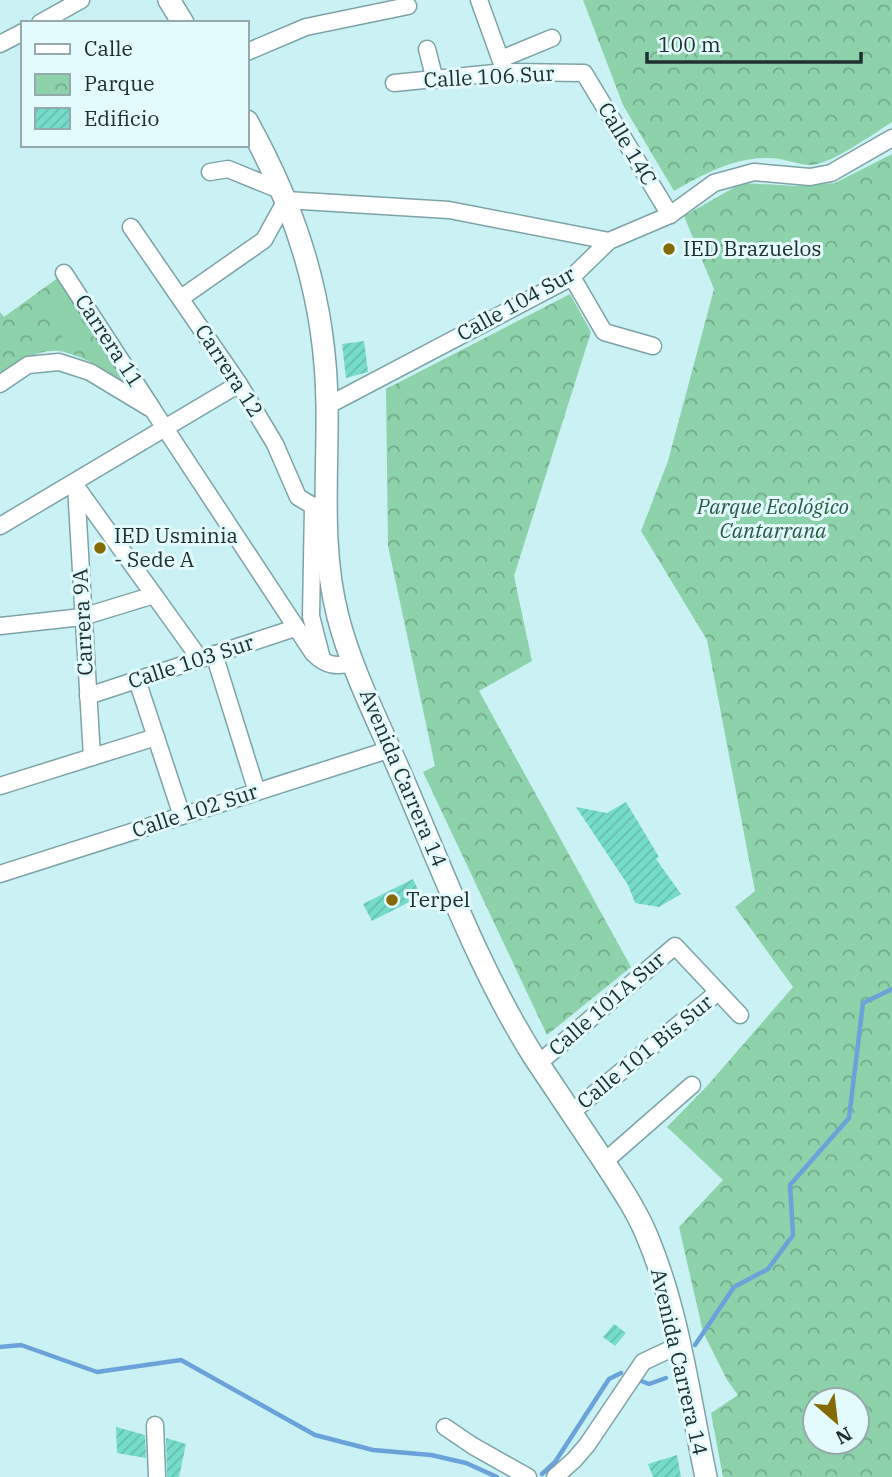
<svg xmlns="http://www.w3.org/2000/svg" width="892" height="1477" font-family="'IBM Plex Serif',serif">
<defs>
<pattern id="park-crowns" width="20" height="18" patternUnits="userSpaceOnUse" patternTransform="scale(1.75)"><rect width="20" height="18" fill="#8dd2aa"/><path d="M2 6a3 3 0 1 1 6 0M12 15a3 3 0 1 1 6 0" fill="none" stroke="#73ab8b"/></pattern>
<pattern id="building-hatch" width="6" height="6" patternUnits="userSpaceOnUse" patternTransform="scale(1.75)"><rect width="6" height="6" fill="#76dcca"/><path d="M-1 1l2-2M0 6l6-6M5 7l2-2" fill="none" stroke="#66bdae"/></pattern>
</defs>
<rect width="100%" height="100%" fill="#caf2f5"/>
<g fill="url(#park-crowns)" fill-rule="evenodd">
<path d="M583 0H892V122C873 134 833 163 812 165 798 165 783 158 769 158 734 157 704 174 674 191L623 105Z"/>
<path d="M892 154V1477H723L711 1413 738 1395 727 1380 703 1332 679 1227 723 1180 667 1127 707 1086 793 987 735 907 755 891 707 640 641 531 668 461 714 289 684 216 742 183 796 186 835 183ZM815 1400H857V1442H815Z"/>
<path d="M59 277 132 388C115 375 81 354 59 351 37 349 15 363 0 377V312L4 317Z"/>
<polygon points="570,294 591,332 514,576 532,661 479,691 631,967 547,1035 423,772 435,766 388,546 386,389"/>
</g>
<polygon fill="#8dd2aa" points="59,289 90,333 69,347 39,303"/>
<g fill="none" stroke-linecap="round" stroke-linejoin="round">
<g stroke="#6aa2d9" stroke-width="4.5">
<polyline points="695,1345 734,1287 768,1269 793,1235 790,1185 849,1118 863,1003 892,989"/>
<polyline points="0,1347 21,1345 97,1372 181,1360 315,1435 373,1450 431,1455 466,1463 497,1477"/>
<polyline points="636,1379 649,1384 666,1378"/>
<polyline points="542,1474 555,1462 609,1379 621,1373"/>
</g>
</g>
<g fill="url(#building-hatch)">
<polygon points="364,341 368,372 346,378 342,344"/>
<polygon points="626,802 659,857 656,859 681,894 659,907 635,903 628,885 576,807 607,813"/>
<polygon points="413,879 421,896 372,921 363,904"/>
<polygon points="614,1324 626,1333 615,1346 603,1337"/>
<polygon points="116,1427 145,1435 146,1458 117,1453"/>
<polygon points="166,1438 186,1444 179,1477 167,1477"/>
<polygon points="677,1455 681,1477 653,1477 648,1464"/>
</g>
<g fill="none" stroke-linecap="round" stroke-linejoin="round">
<defs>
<g id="minor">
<polyline points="479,0 505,72"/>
<polyline points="40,23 81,0"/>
<polyline points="0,44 23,32"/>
<polyline points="427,49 435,80"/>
<polyline points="247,52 306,27 408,6"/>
<polyline points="501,59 552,38"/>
<polyline points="394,83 505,72 584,73 670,215"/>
<polyline points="210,172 228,169 282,191"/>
<polyline points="131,227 239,384 275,444 298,497 313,506 326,505"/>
<polyline points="64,273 152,408"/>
<polyline points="572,277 604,332 653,346"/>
<polyline points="181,298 264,240 286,200 449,210 609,241"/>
<path d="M0 384 28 365 59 362 90 372 153 410 313 653C326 666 336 667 354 663"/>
<polyline points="327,406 572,277 609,241 670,215 714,183 754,172 810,177 831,173 892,138"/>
<polyline points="75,485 200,659"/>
<polyline points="76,486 92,757"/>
<polyline points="313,506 311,616 322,659"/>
<polyline points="0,526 239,384"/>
<polyline points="0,626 82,617 154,595"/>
<polyline points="214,654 257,792"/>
<polyline points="137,680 182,816"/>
<polyline points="88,696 295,628"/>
<polyline points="0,786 156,737"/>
<polyline points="0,874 391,749"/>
<polyline points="539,1063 675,946 740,1015"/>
<polyline points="572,1112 718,992"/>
<polyline points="604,1162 692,1085"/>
<polyline points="155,1425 157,1477"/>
<polyline points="445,1427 473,1446 528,1477"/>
<polyline points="555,1477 574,1460 587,1445 643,1362 679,1345"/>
</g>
<g id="major">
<polyline points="169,0 183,23"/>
<path d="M247 121C297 211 326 301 327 406 328 476 320 547 338 617 353 675 383 731 406 786 445 877 481 973 534 1057 557 1091 580 1126 603 1160 619 1185 636 1209 647 1236 679 1312 689 1396 706 1477"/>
</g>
</defs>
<use href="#minor" stroke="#7ea3a6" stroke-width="19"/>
<use href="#major" stroke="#7ea3a6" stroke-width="24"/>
<use href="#minor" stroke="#fff" stroke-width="16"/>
<use href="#major" stroke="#fff" stroke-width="21"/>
</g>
<g fill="#856903" stroke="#e4fbfe" stroke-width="2.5">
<circle cx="669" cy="249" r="7"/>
<circle cx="100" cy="548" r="7"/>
<circle cx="392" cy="900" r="7"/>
</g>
<g text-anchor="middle" stroke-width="6" stroke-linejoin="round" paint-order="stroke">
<g font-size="21" fill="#202f30" stroke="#e4fbfe">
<text transform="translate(489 77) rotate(-3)" y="7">Calle 106 Sur</text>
<text transform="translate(627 144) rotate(59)" y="7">Calle 14C</text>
<text transform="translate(516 304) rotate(-29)" y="7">Calle 104 Sur</text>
<text transform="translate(109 341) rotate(57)" y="7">Carrera 11</text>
<text transform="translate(229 371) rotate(57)" y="7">Carrera 12</text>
<text transform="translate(83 622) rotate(-93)" y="7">Carrera 9A</text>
<text transform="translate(191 662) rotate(-18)" y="7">Calle 103 Sur</text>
<text transform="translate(403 778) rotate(67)" y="7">Avenida Carrera 14</text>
<text transform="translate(195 811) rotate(-18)" y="7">Calle 102 Sur</text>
<text transform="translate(607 1004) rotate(-41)" y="7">Calle 101A Sur</text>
<text transform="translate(645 1052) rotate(-39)" y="7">Calle 101 Bis Sur</text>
<text transform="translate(679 1362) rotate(77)" y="7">Avenida Carrera 14</text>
</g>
<g font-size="21" fill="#202f30" stroke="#e4fbfe" text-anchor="start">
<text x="683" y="256">IED Brazuelos</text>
<text x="114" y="543">IED Usminia<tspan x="114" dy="24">- Sede A</tspan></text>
<text x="406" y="907">Terpel</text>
</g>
<g font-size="21" font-style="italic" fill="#255e41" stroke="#e4fbfe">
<text x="773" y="514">Parque Ecológico<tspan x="773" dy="24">Cantarrana</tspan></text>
</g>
</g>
<rect x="21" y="21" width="228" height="126" fill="#e4fbfe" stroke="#96a9ac" stroke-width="2"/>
<rect x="35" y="44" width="35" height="10" fill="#ffffff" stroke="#96a9ac" stroke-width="2"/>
<text x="84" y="56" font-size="21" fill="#202f30">Calle</text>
<rect x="35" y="74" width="35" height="21" fill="url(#park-crowns)" stroke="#96a9ac" stroke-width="2"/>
<text x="84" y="91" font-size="21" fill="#202f30">Parque</text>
<rect x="35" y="108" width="35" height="21" fill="url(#building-hatch)" stroke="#96a9ac" stroke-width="2"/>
<text x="84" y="126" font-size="21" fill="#202f30">Edificio</text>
<g transform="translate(836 1421) rotate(152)"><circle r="33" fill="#e4fbfe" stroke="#96a9ac" stroke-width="2"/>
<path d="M0-5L12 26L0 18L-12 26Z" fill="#856903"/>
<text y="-10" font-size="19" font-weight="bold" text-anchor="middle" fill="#202f30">N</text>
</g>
<path d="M647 52v10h214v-10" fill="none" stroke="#202f30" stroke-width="3.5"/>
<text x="658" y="52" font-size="21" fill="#202f30" stroke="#e4fbfe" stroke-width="5" paint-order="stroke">100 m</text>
</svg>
